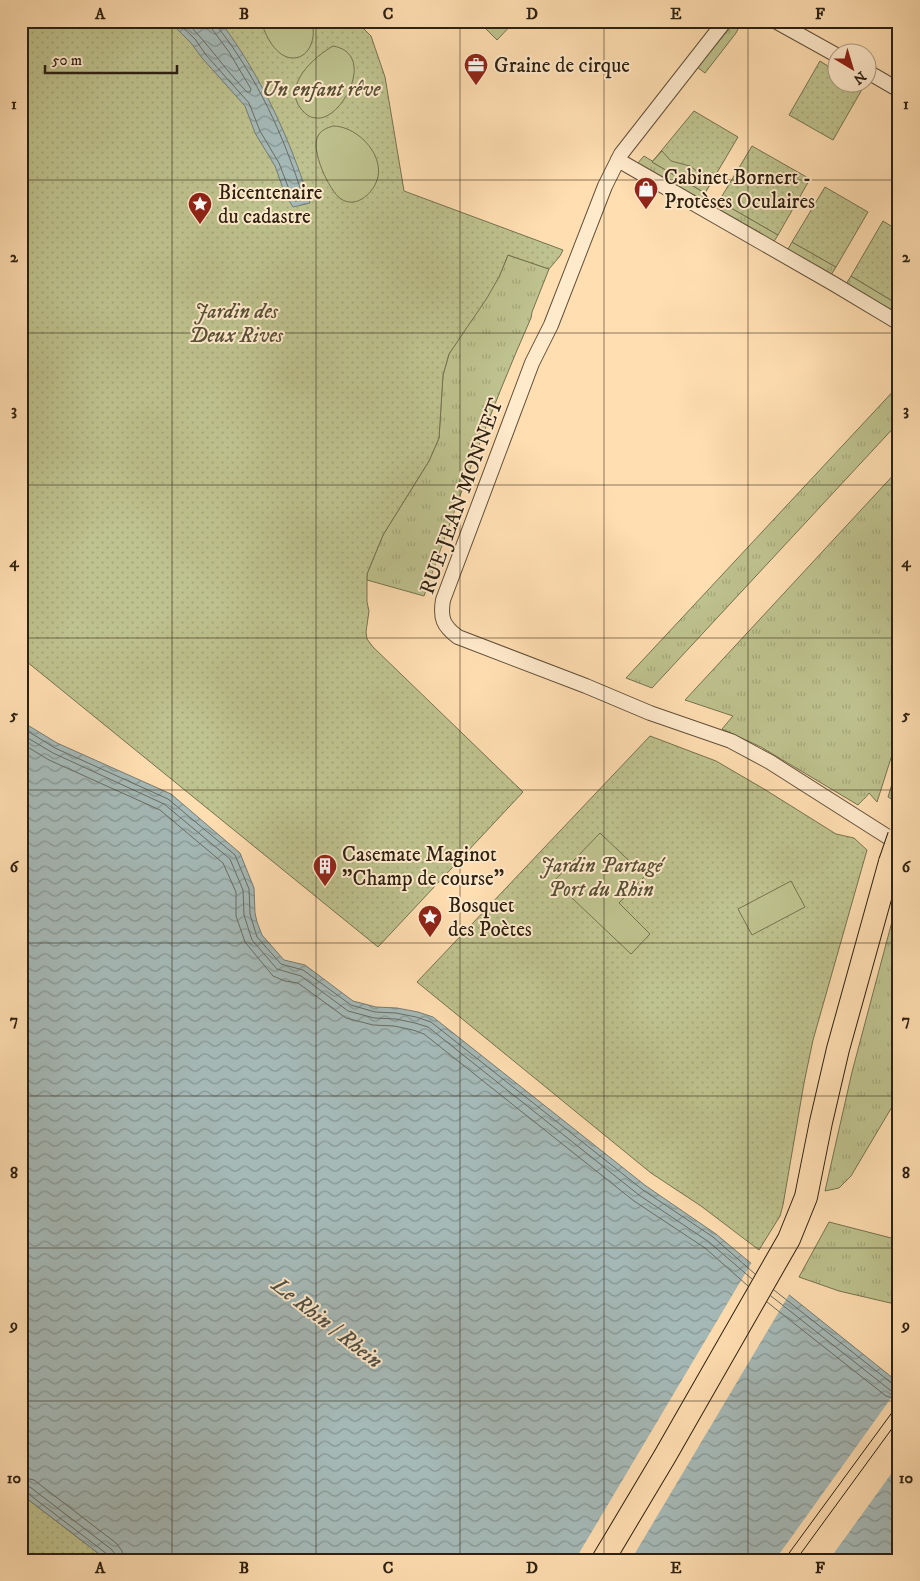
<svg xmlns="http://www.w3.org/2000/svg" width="920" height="1581" font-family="'IM FELL DW Pica',serif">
<defs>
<pattern id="grass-tufts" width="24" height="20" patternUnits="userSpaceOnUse" patternTransform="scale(1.25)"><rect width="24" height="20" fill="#bec28e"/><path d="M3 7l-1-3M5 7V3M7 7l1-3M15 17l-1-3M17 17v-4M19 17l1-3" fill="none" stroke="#a4a679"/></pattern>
<pattern id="park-dots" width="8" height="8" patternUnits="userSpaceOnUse" patternTransform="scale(1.25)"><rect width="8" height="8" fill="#bec28e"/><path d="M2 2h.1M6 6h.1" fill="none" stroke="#a4a679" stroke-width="1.8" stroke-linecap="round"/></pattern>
<pattern id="water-waves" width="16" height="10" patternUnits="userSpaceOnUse" patternTransform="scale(1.25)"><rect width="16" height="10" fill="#a5b9b7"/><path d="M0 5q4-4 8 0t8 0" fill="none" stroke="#879693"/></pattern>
</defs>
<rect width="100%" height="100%" fill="#ffdeb1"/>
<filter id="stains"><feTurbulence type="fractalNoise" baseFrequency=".004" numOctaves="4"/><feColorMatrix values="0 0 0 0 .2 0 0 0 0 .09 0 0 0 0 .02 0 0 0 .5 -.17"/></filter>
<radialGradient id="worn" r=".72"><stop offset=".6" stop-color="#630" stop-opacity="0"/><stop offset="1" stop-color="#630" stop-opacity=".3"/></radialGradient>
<g fill="url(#grass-tufts)" stroke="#767250">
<polygon points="739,21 742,21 736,33 705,73 697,67 729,29"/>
<polygon points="644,156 705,193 700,201 636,165"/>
<polygon points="719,201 778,235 773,243 714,209"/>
<polygon points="792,242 836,267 831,275 787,251"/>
<path d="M508 255 549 269 532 312 531 318C491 408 457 503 424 596L367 580V574L383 535 429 461 439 438 443 375 449 354 499 277Z"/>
<polygon points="851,276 899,305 899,314 846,284"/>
<polygon points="899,385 899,422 652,688 626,678"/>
<path d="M899 469V733L877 802 869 793C866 798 861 801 858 805L761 747 722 729 733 716 685 700Z"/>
<polygon points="899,761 899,779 893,800 888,797"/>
<polygon points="894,914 899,915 899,1095 851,1176 839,1188 825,1191 852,1072"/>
<polygon points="829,1222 899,1240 899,1305 839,1291 799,1277"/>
</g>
<g fill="url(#park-dots)" stroke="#767250">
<polygon points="21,21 356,21 371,36 385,77 404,191 563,250 560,256 549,269 508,255 499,277 487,298 449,354 443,375 439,438 429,461 383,535 367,574 367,602 369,611 366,632 367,639 373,647 523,792 378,947 21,657"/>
<polygon points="820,61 837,72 838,82 857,83 864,86 833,140 789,115"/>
<polygon points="694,111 738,137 705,193 652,162"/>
<polygon points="752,146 810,179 778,235 719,201"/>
<polygon points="825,187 868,212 836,267 792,242"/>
<polygon points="883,221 899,231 899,305 851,276"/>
<polygon points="650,736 716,761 764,789 836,834 854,838 867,850 813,1040 804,1083 783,1205 780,1216 759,1250 701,1206 651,1173 417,982"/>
<polygon points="21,1494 107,1560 21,1560"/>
</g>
<g fill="#bec28e" stroke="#767250">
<path d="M261 21H311C317 34 311 58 293 58 276 58 265 35 261 21Z"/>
<polygon points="478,21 515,21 497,40"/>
<path d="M333 46C378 54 341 121 317 118 309 118 306 114 301 109 282 85 314 57 333 46Z"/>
<path d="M333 126C359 126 389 159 375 185 369 196 355 208 341 199 329 191 310 149 318 136 321 130 327 128 333 126Z"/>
<polygon points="662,151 671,161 690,166 702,175 713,179 705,193 652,162"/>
<polygon points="600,833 645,876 619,903 650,934 631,954 554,881"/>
<polygon points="791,881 805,907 752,935 738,909"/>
</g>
<g fill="url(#water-waves)" stroke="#757c75">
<path d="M169 21H220L223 25C263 80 290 139 310 203L293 207 285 194 275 166 255 133 245 106 202 58 191 43Z"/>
<polygon points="21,721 57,743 171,794 240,853 254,888 255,913 257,922 262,935 284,960 305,965 353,1001 376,1007 397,1008 418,1012 433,1017 646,1186 716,1234 778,1286 899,1383 899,1560 107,1560 21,1494"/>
</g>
<g fill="#ffdeb1">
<polygon points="752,1262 790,1293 631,1560 575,1560"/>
<polygon points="899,1387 899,1463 829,1560 775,1560"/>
</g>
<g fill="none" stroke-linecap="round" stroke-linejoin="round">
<g stroke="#696d64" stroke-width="1">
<path d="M176 21 195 39 206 55 249 103 260 131 279 163 290 192 295 201 301 200 303 197C284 136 257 77 217 26V21"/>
<path d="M185 21C208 43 225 70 247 92H250L251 89 229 52 212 29 210 21"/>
<polyline points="21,727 55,748 168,799 235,855 249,889 250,914 257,937 281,964 303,970 351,1005 375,1012 396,1013 416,1017 431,1022 643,1190 713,1237 755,1274"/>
<polyline points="21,734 53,753 164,804 230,859 243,890 244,915 252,940 277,969 301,976 348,1011 374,1018 396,1019 415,1023 428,1027 639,1195 709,1242 752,1279"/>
<polyline points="21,743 49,760 160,810 223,863 236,892 236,916 245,942 273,976 285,981 298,983 346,1018 373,1025 394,1026 413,1030 424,1034 634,1201 705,1248 748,1286"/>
<polyline points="774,1290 894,1385 899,1386"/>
<polyline points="771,1296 890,1390 899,1392"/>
<polyline points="767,1302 886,1396 899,1400"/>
<polyline points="21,1477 34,1480 116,1543 122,1551 124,1560"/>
<polyline points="21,1485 30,1487 111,1549 115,1554 116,1560"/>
<polyline points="21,1491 26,1492 107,1554 110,1560"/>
</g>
<defs>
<g id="street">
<path d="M725 21 621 154 605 186 551 325 532 363 443 600C440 618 443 626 458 637L586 686 650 713 731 741 770 762 899 844"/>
<polyline points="775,21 838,56"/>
<polyline points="868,72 899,90"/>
<polyline points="618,160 834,284 899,323"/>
</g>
<polyline id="primary" points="603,1560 665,1456 789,1239 806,1197 821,1122 838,1049 890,862"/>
</defs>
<use href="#street" stroke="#62503a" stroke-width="16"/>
<use href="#primary" stroke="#2d2112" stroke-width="24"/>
<use href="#street" stroke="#ffeacc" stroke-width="14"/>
<use href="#primary" stroke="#ffdeb1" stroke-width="22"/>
<g stroke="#2d2112" stroke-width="1">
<polyline points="784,1560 899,1403"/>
<polyline points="796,1560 899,1419"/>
</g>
<defs>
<polyline id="primary-bridge" points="890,862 899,836"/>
</defs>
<use href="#primary-bridge" stroke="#2d2112" stroke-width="24" stroke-linecap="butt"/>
<use href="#primary-bridge" stroke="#ffdeb1" stroke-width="22"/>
</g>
<path fill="none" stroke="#2d2112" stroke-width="1" stroke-opacity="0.55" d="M172 21V1560M316 21V1560M460 21V1560M604 21V1560M748 21V1560M21 180H899M21 333H899M21 485H899M21 638H899M21 790H899M21 943H899M21 1096H899M21 1248H899M21 1401H899"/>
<defs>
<symbol id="office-pin" viewBox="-11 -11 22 30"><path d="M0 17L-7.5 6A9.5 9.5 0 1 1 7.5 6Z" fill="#8f2418" stroke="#ffeacc"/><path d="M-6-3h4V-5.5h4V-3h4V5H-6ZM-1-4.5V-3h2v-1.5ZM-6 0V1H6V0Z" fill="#fff"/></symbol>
<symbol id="shop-pin" viewBox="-11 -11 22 30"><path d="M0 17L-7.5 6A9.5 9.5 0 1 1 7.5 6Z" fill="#8f2418" stroke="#ffeacc"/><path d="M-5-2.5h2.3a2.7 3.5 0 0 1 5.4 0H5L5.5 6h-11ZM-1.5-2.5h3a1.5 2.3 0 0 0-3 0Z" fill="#fff"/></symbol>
<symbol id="sight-pin" viewBox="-11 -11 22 30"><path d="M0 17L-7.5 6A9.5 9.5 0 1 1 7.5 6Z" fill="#8f2418" stroke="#ffeacc"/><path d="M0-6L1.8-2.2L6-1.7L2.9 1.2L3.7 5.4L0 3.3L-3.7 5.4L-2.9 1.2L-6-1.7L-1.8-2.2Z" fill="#fff"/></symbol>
<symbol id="building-pin" viewBox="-11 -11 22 30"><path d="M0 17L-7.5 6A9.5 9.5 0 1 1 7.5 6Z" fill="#8f2418" stroke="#ffeacc"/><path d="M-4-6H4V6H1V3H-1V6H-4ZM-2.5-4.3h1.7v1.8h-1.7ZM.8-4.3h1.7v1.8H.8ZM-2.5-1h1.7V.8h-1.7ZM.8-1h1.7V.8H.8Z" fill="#fff"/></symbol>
</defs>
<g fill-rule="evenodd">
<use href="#office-pin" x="462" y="51" width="28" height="38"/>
<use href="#shop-pin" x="632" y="175" width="28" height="38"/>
<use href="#sight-pin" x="186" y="190" width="28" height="38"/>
<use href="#building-pin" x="311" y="852" width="28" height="38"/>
<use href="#sight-pin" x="416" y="903" width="28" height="38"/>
</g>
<g text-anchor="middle" stroke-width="4" stroke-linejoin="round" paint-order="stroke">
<g font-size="21" fill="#2d2112" stroke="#ffeacc" text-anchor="start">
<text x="494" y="72">Graine de cirque</text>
<text x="664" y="184">Cabinet Bornert -<tspan x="664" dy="24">Protèses Oculaires</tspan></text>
<text x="218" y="199">Bicentenaire<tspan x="218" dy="24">du cadastre</tspan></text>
<text x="342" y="861">Casemate Maginot<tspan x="342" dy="24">"Champ de course"</tspan></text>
<text x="448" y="912">Bosquet<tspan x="448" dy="24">des Poètes</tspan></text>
</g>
<g font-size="21" font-style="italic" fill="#585137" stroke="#ffeacc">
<text x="321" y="96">Un enfant rêve</text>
<text x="236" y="318">Jardin des<tspan x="236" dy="24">Deux Rives</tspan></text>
<text x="601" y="872">Jardin Partagé<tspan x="601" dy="24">Port du Rhin</tspan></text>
</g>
<g font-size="21" fill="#2d2112" stroke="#ffeacc">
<text transform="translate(461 496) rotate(-70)" y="7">RUE JEAN MONNET</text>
</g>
<g font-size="22" font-style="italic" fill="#514f44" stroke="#ffeacc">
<text transform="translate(328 1322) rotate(38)" y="8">Le Rhin / Rhein</text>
</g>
</g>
<rect width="920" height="1581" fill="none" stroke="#ffdeb1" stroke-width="55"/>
<g transform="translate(852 68) rotate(142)"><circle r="24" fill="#ffeacc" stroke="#ab9a82"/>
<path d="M0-4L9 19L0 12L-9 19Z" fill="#8f2418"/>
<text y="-8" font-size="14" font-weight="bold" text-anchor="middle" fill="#2d2112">N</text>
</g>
<path d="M45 65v8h132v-8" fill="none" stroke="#2d2112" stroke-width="2.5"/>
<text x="52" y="65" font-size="15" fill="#2d2112" stroke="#ffeacc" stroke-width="4" paint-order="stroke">50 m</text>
<rect x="28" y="28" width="864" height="1526" fill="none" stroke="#2d2112" stroke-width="2"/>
<g font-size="16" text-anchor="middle" font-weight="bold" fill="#2d2112">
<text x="100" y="19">A</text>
<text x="244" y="19">B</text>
<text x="388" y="19">C</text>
<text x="532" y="19">D</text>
<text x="676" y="19">E</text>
<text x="820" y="19">F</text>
<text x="14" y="109">1</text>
<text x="906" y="109">1</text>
<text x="14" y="262">2</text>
<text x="906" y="262">2</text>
<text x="14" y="415">3</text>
<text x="906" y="415">3</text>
<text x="14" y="567">4</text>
<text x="906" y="567">4</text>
<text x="14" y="720">5</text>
<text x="906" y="720">5</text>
<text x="14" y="872">6</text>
<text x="906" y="872">6</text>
<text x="14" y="1025">7</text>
<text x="906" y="1025">7</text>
<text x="14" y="1178">8</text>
<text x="906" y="1178">8</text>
<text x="14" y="1330">9</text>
<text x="906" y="1330">9</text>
<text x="14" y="1483">10</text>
<text x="906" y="1483">10</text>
<text x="100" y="1573">A</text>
<text x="244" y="1573">B</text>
<text x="388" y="1573">C</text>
<text x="532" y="1573">D</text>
<text x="676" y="1573">E</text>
<text x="820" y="1573">F</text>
</g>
<rect width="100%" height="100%" filter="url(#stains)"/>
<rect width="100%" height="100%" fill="url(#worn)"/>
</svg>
